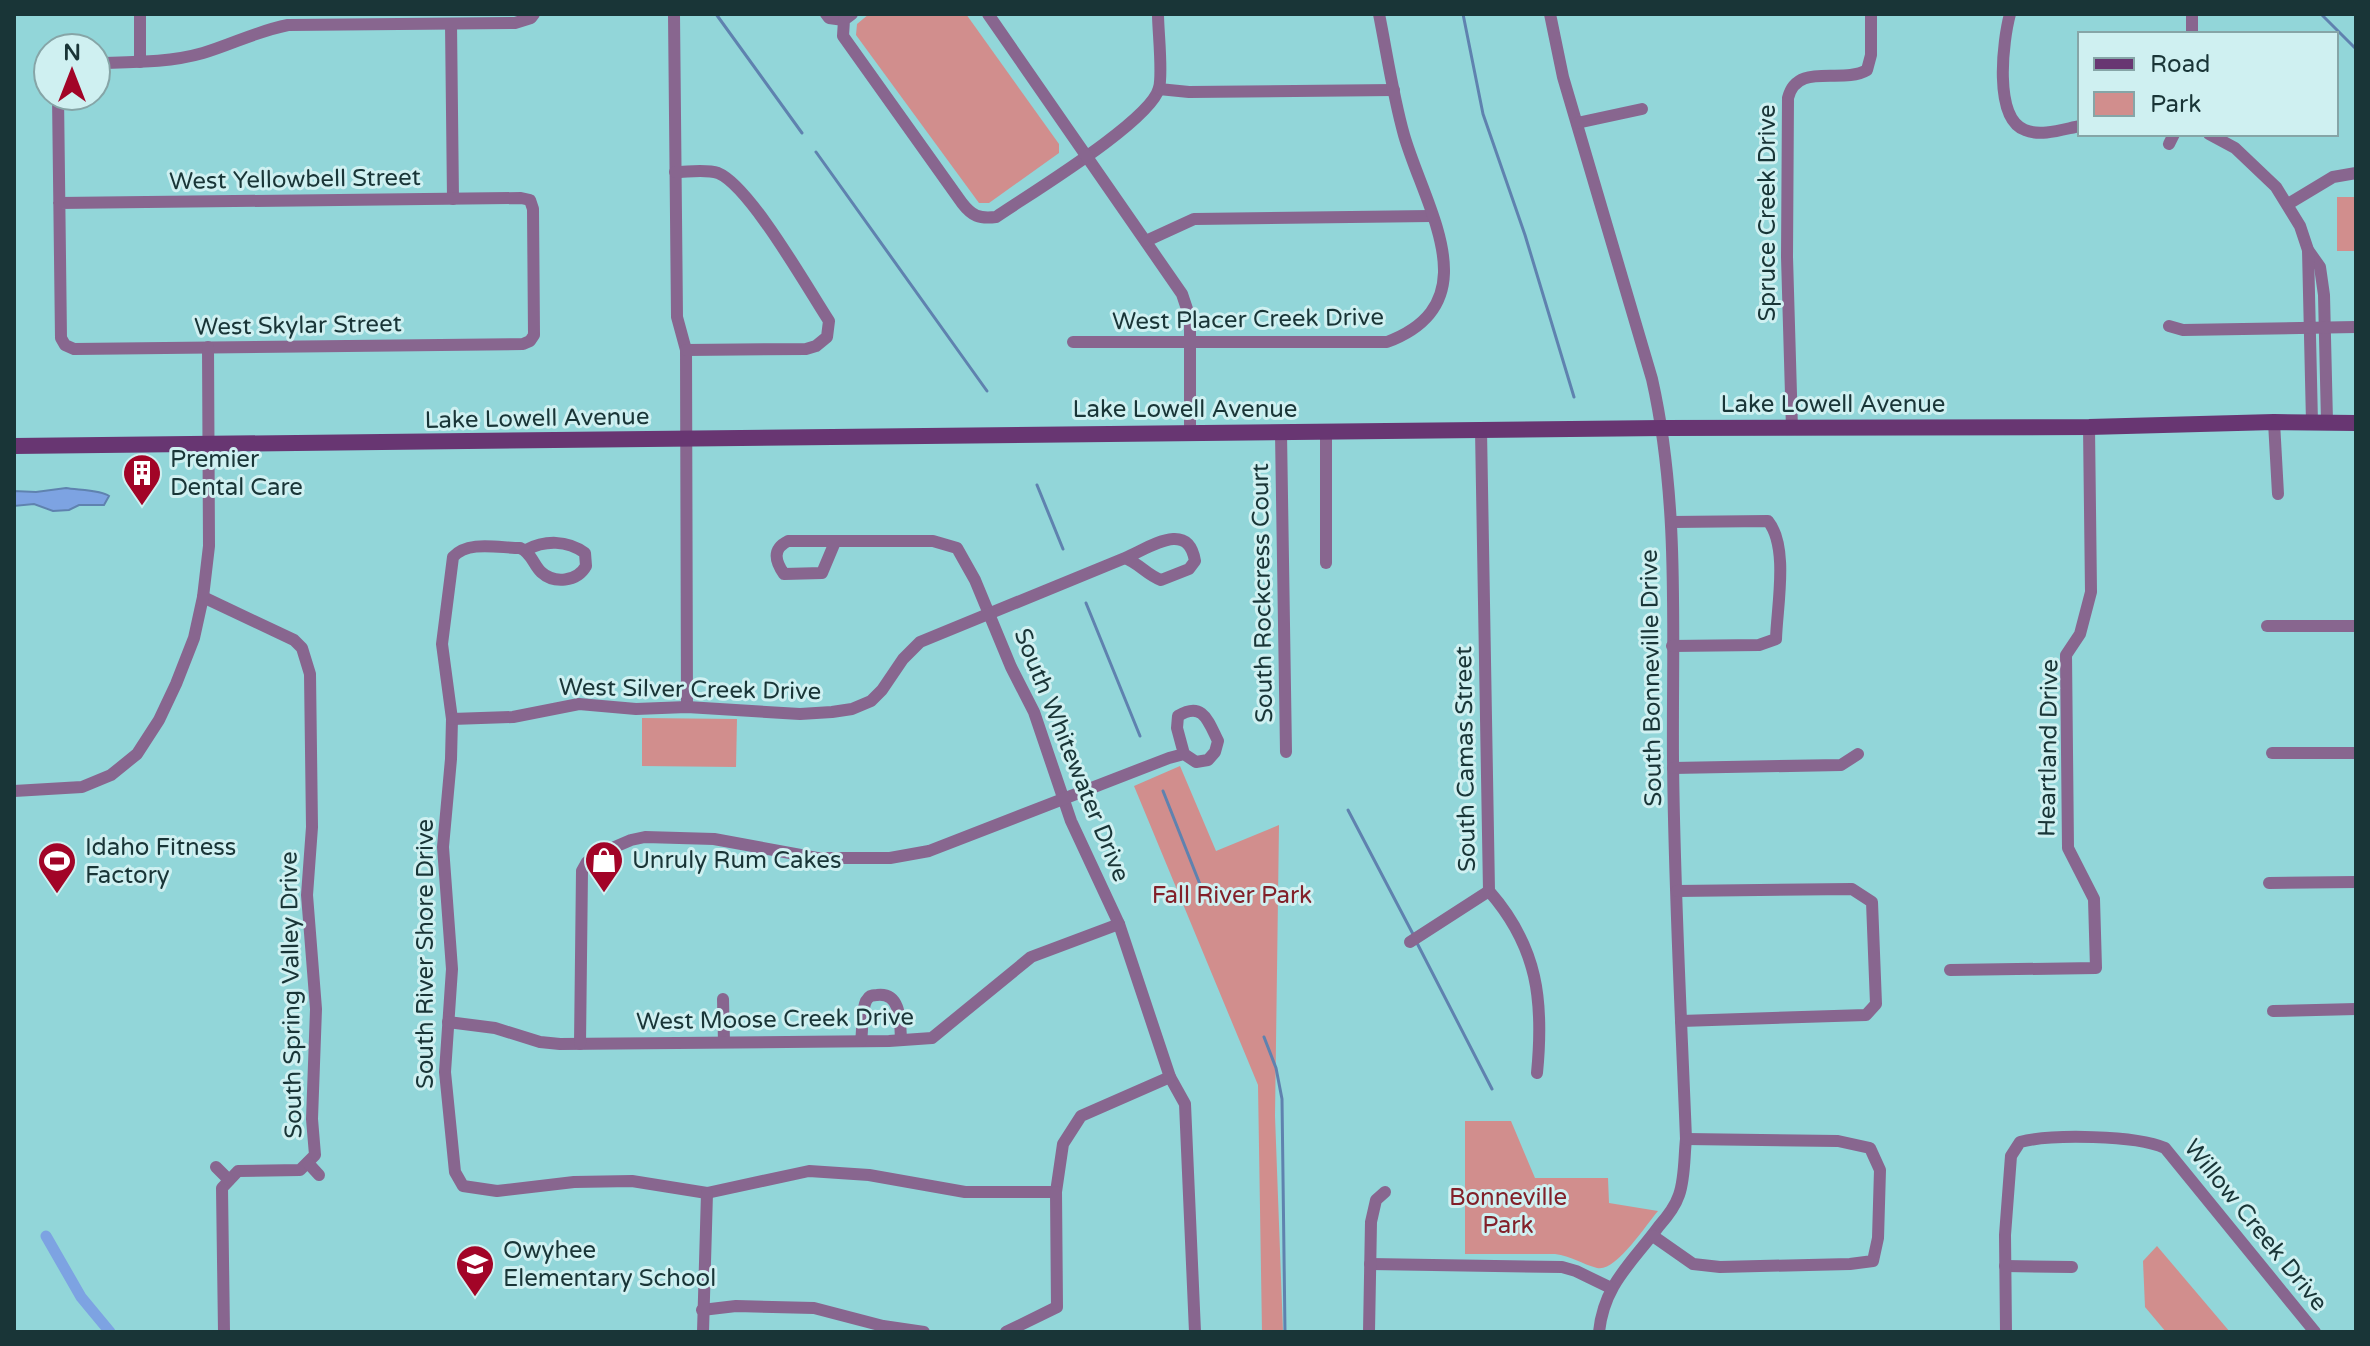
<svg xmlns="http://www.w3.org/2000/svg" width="2370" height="1346" font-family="'Varela Round',sans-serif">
<rect width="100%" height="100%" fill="#92d6d9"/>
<g fill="#d18e8d">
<polygon points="869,14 966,14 1059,144 1059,153 989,203 979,203 856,35 857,24"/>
<rect x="2337" y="197" width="19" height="54"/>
<polygon points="642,718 737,719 736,767 642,766"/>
<polygon points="1180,766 1216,851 1279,825 1275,1116 1283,1332 1262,1332 1258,1085 1134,786"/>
<path d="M1465 1121H1511L1535 1178H1608L1609 1203 1658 1211C1646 1225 1615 1273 1597 1268 1582 1264 1571 1256 1555 1254H1465Z"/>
<polygon points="2157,1246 2230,1332 2166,1332 2145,1307 2143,1261"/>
</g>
<path fill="#7da3e2" stroke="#5f82af" stroke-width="2" d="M66 488C77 490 102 490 109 496L104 505H79L69 510 53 511 34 504 14 506V491L36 492Z"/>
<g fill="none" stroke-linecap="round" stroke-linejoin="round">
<g stroke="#5f82af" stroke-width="3">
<polyline points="716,14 802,133"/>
<polyline points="1463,14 1483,114 1525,235 1574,397"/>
<polyline points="2321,14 2356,49"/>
<polyline points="816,152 987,391"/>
<polyline points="1037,485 1063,549"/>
<polyline points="1086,603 1140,736"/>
<polyline points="1163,791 1205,897"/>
<polyline points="1348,810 1414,936"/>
<polyline points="1417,943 1492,1089"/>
<polyline points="1264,1037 1276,1068 1282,1099 1285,1332"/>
</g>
<polyline stroke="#7da3e2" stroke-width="11" points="46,1236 81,1297 110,1332"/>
<g stroke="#88668f" stroke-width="12">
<polyline points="140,14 140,62"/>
<polyline points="674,14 677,317 686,350 687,707"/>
<polyline points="826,14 829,18 844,20"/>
<path d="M852 14 844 20 843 36 962 203C972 216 979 219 996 217 1028 195 1151 121 1159 88 1163 74 1158 31 1158 14"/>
<polyline points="988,14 1182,294 1190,318 1190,433"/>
<path d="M1550 14 1563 77 1652 379C1680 503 1672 632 1673 758 1674 885 1681 1012 1686 1139 1684 1157 1685 1178 1679 1195 1675 1207 1667 1217 1659 1226 1632 1263 1604 1284 1599 1332"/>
<path d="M2010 14C2003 40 1993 118 2025 130 2041 137 2064 129 2080 126"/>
<polyline points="451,24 453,199"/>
<polyline points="2192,34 2192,14"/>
<path d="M96 63C132 62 168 63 203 53 233 44 257 31 288 25L515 23 531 18 534 14"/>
<polyline points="1159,89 1189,92 1394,90"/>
<polyline points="58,96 61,338 65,345 74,349 523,344 530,341 534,335 533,209 530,200 521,198 59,203"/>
<polyline points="1577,123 1642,109"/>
<polyline points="2209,134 2235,148 2276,187 2300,226 2308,250 2320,267 2324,295 2327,422"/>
<polyline points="2169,144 2174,134"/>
<path d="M675 172C688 172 706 169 718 173 750 186 808 289 829 321L827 337 816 346 806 349 686 350"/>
<polyline points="2288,204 2333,177 2356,173"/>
<polyline points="1146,241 1194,219 1431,216"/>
<polyline points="2308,250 2312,422"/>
<polyline points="2169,326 2183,330 2356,327"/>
<path d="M1073 342H1387C1491 303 1425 208 1404 135 1393 96 1387 54 1379 14"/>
<polyline points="2274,422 2278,494"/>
<path d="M1792 429 1787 257 1788 98C1797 61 1842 85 1867 70L1871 55V14"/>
<path d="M1481 430 1489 891C1538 947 1544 1001 1537 1073"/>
<polyline points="1281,433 1286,752"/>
<path d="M1672 522 1768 521C1789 547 1777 606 1776 639L1759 645 1672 646"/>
<path d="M835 542 822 573 784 574C775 561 772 549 788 541H933L957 548 975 580 1011 667 1034 712 1071 821 1119 924 1170 1077 1185 1104 1195 1332"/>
<path d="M526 550C545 540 567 540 585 553L586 566C577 582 554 584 541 572 533 564 531 552 520 548 499 548 468 540 453 557L442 644 452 719 451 759 443 847 452 969 445 1072 455 1172 463 1186 497 1191 574 1182 632 1181 707 1193 809 1171 869 1175 965 1192H1056L1063 1144 1081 1116 1170 1077"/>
<polyline points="1326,563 1326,432"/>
<polyline points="203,597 294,640 302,648 310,674 312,827 307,895 316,1009 312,1119 315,1155 300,1170 238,1171 222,1188 224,1332"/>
<polyline points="2267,626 2356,626"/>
<path d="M452 719 513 717 579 704 636 709 687 707 800 714 832 712 852 709 871 701 882 690 903 659 920 642 1125 558C1140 564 1147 575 1161 580L1189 569 1195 561C1188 519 1149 548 1125 558"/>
<polyline points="2272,753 2356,753"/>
<polyline points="1673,768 1841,765 1858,754"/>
<polyline points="14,791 82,787 111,775 137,754 159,720 176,684 194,638 203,597 209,546 208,347"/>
<polyline points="2269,883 2356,882"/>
<polyline points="1677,891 1852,889 1872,902 1876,1004 1866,1015 1681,1021"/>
<polyline points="1410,942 1489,891"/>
<polyline points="1950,970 2096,968 2094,899 2068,848 2066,655 2080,634 2091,592 2089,427"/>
<polyline points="723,999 724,1042"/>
<polyline points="2273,1011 2356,1009"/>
<polyline points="448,1022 495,1028 540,1042 560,1044 889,1041 932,1038 1031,957 1119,924"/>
<path d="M861 1041C863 1029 861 1012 866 1001 869 996 871 995 877 995 902 992 900 1023 901 1040"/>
<path d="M580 1044 582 871 587 862 603 852 631 840 645 837 714 839 817 858H890L929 851 1169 758 1184 754 1196 762 1208 760 1215 752 1218 741C1208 721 1203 701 1178 716L1177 728 1184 754"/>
<polyline points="308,1163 319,1175"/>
<polyline points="216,1167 229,1180"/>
<polyline points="1653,1236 1693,1264 1720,1267 1850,1264 1873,1261 1878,1238 1880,1170 1870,1148 1838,1141 1686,1139"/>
<polyline points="1370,1264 1562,1267 1576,1271 1611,1288"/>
<polyline points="2005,1266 2072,1267"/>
<polyline points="702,1310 736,1306 814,1308 883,1326 924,1332"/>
<polyline points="703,1332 707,1193"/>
<polyline points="1006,1332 1057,1307 1056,1192"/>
<polyline points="1369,1332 1371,1222 1376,1200 1385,1192"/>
<path d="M2006 1332 2005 1235 2011 1156 2020 1142C2051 1134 2136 1135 2165 1148L2315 1332"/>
</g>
<polyline stroke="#683672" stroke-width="16" points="14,446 1663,428 2089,427 2274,422 2356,423"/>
</g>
<defs>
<symbol id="building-pin" viewBox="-11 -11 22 30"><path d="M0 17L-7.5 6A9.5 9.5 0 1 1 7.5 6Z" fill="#a20427" stroke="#cff0f1"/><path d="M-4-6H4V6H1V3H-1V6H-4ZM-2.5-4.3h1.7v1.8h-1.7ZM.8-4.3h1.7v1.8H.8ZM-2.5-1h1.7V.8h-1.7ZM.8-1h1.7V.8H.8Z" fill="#fff"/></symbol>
<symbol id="shop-pin" viewBox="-11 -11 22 30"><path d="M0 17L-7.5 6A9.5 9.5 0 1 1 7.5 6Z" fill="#a20427" stroke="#cff0f1"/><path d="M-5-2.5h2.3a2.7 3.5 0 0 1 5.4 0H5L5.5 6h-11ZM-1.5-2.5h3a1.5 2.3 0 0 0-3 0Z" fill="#fff"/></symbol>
<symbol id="stadium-pin" viewBox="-11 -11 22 30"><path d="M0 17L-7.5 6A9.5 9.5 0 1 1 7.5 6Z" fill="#a20427" stroke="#cff0f1"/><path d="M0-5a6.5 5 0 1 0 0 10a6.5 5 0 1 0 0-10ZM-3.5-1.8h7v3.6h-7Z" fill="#fff"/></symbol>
<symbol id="school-pin" viewBox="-11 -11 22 30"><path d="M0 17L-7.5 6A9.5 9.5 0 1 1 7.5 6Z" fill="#a20427" stroke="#cff0f1"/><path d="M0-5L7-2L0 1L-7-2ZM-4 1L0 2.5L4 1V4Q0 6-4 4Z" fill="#fff"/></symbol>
</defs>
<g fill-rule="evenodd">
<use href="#building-pin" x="120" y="451" width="44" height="60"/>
<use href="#shop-pin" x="582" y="838" width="44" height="60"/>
<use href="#stadium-pin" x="35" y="839" width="44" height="60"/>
<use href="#school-pin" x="453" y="1242" width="44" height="60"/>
</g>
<g text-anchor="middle" stroke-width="6" stroke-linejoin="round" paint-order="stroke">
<g font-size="24" fill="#193537" stroke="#cff0f1">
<text transform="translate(295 179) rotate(-1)" y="8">West Yellowbell Street</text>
<text transform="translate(1767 213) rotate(-90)" y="8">Spruce Creek Drive</text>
<text transform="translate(1248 319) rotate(-1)" y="8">West Placer Creek Drive</text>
<text transform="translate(298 325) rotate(-1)" y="8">West Skylar Street</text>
<text x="1833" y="412">Lake Lowell Avenue</text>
<text x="1185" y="417">Lake Lowell Avenue</text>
<text transform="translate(537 418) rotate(-1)" y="8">Lake Lowell Avenue</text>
<text transform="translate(1262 593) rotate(-91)" y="8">South Rockcress Court</text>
<text transform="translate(1651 678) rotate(-91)" y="8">South Bonneville Drive</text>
<text transform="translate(690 689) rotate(1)" y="8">West Silver Creek Drive</text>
<text transform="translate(2048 748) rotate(-89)" y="8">Heartland Drive</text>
<text transform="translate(1072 755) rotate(68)" y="8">South Whitewater Drive</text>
<text transform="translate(1465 759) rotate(-91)" y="8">South Camas Street</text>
<text transform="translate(425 954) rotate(-90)" y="8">South River Shore Drive</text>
<text transform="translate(291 995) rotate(-91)" y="8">South Spring Valley Drive</text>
<text transform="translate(775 1019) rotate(-1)" y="8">West Moose Creek Drive</text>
<text transform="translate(2256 1225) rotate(51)" y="8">Willow Creek Drive</text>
</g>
<g font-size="24" fill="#193537" stroke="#cff0f1" text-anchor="start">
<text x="170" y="467">Premier<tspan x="170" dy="28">Dental Care</tspan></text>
<text x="85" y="855">Idaho Fitness<tspan x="85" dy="28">Factory</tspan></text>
<text x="632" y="868">Unruly Rum Cakes</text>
<text x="503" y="1258">Owyhee<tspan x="503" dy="28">Elementary School</tspan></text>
</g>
<g font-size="24" fill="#822029" stroke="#cff0f1">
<text x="1232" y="903">Fall River Park</text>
<text x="1508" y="1205">Bonneville<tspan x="1508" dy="28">Park</tspan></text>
</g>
</g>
<rect width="2370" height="1346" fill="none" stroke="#193537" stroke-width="32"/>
<rect x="2078" y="32" width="260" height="104" fill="#cff0f1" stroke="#86a5a7" stroke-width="2"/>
<rect x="2094" y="58" width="40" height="12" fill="#683672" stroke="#86a5a7" stroke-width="2"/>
<text x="2150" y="72" font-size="24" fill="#193537">Road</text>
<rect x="2094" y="92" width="40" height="24" fill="#d18e8d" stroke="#86a5a7" stroke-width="2"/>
<text x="2150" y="112" font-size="24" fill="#193537">Park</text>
<g transform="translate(72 72)"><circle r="38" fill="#cff0f1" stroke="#86a5a7" stroke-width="2"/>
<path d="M0-6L14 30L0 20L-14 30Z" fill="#a20427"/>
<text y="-12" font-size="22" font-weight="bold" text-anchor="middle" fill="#193537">N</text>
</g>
</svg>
